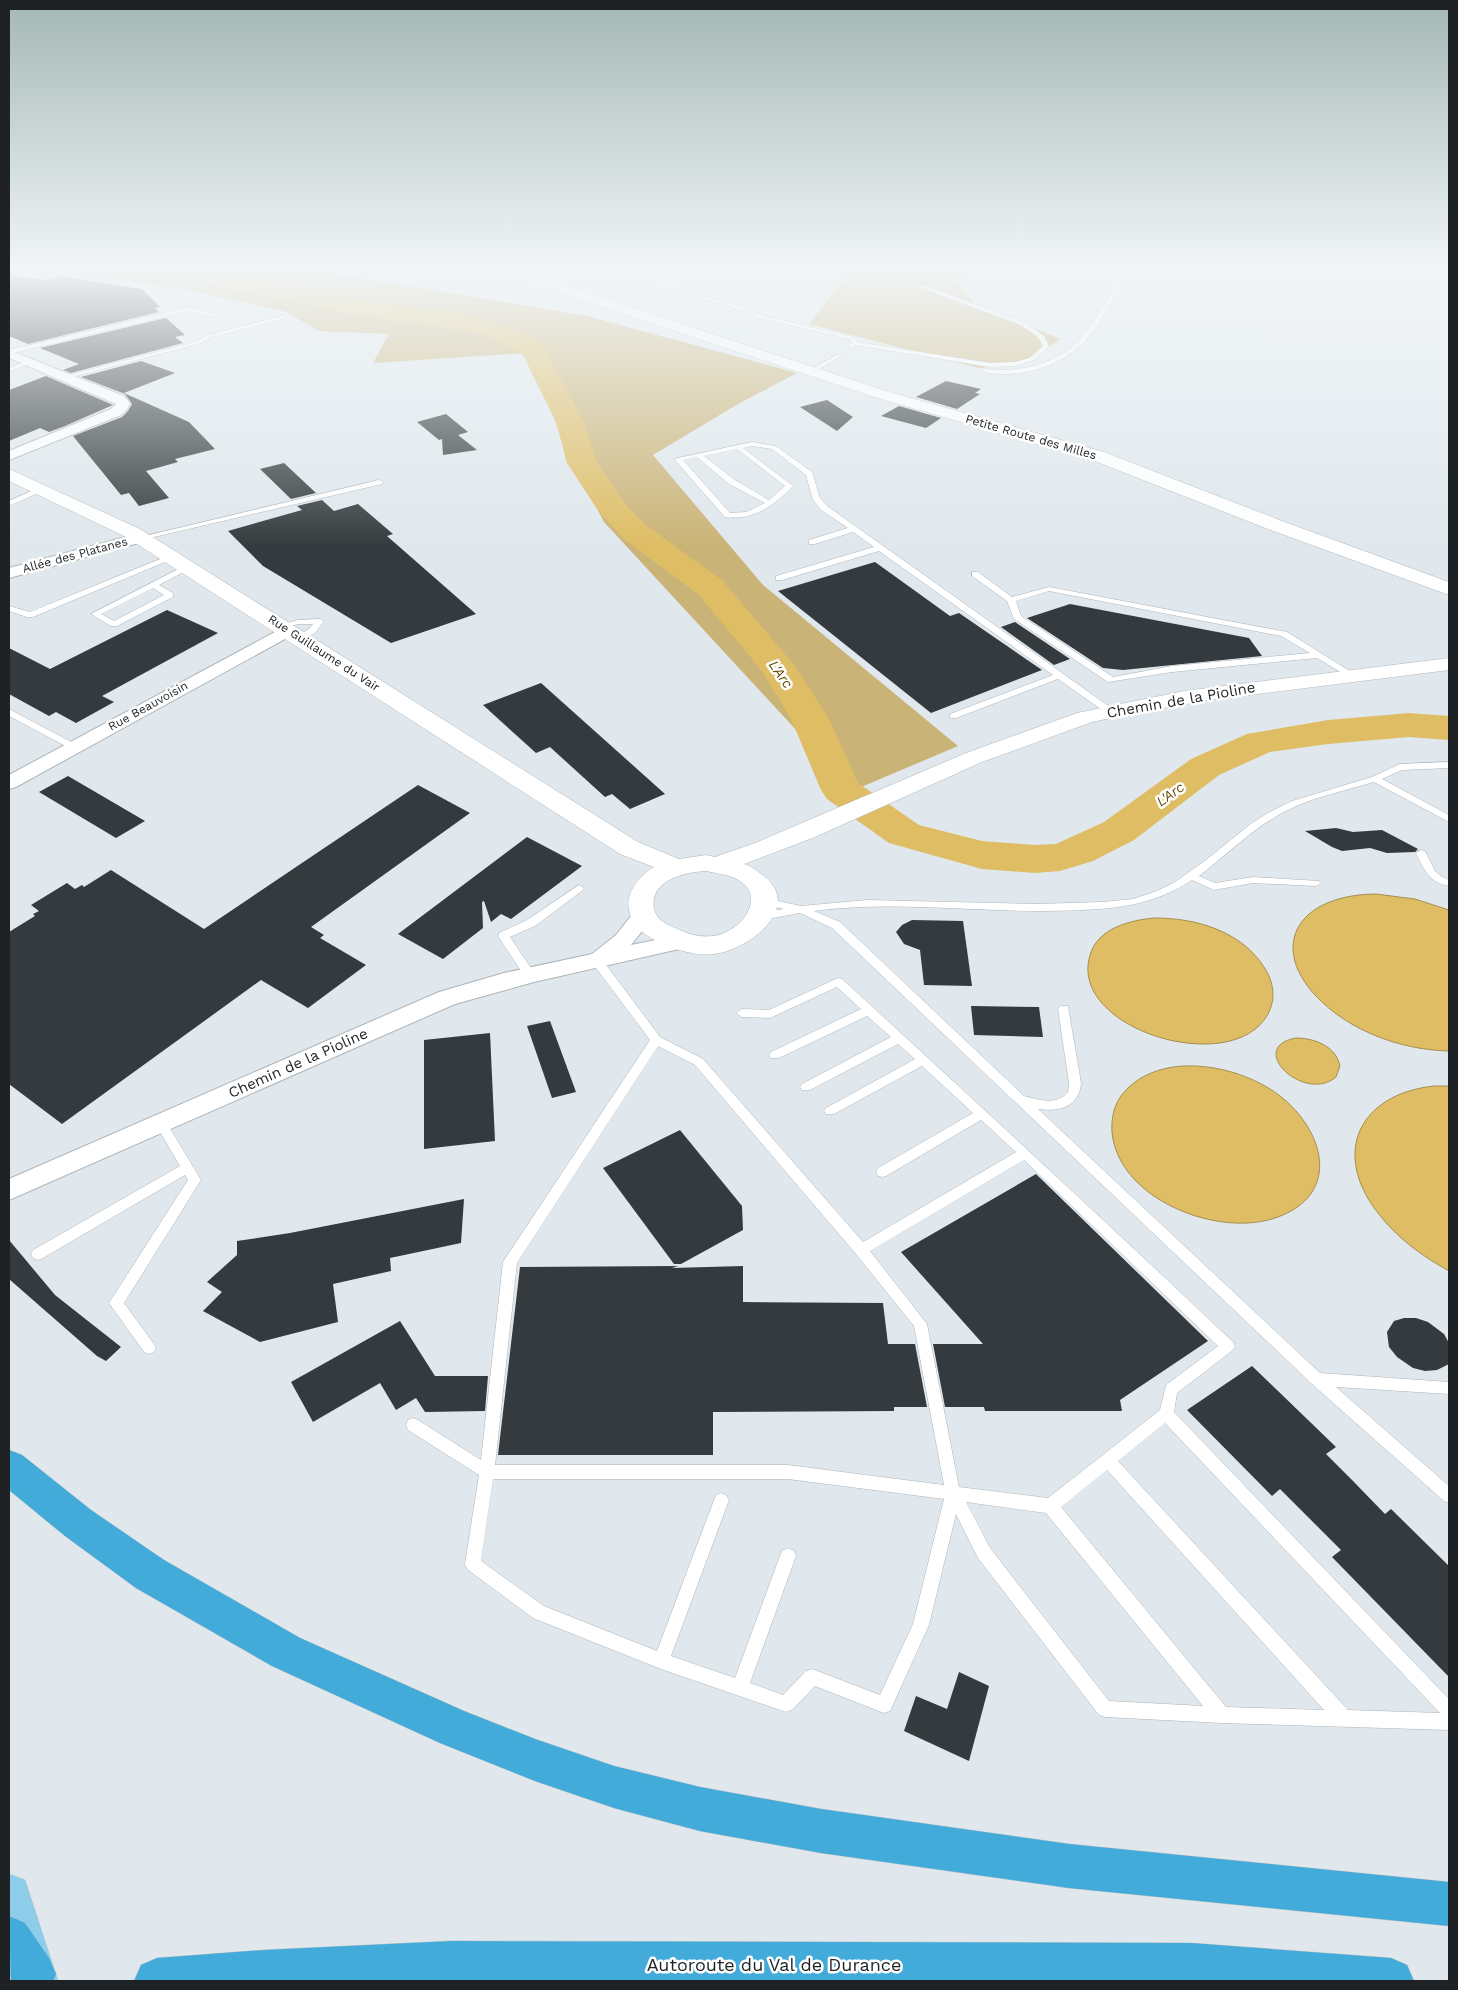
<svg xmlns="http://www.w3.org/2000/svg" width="1458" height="1990" font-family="'Work Sans',sans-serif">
<rect width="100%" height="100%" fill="#e0e8ed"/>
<g fill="#cab376">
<polygon points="50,269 309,269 587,316 797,373 738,404 653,455 763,585 958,746 840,796 799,733 604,522 571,458 526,353 373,363 389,334 319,331 284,311 185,290"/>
<polygon points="852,269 973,269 956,280 975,305 1061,339 1022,364 979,368 809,324"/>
</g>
<g fill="#debd64" stroke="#a58e51">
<path d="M1376 894 1415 899 1449 910V1051C1409 1050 1367 1037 1335 1013 1263 958 1288 895 1376 894Z"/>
<path d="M1155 918C1196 918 1241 931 1264 967 1274 982 1276 999 1268 1014 1233 1079 1067 1029 1090 955 1098 928 1130 920 1155 918Z"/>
<path d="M1296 1038C1314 1038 1336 1046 1340 1066L1336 1077C1304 1104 1245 1047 1296 1038Z"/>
<path d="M1184 1066C1214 1065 1244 1073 1270 1089 1319 1119 1348 1191 1278 1217 1220 1239 1118 1200 1112 1132 1111 1116 1115 1101 1126 1090 1141 1074 1163 1067 1184 1066Z"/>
<path d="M1434 1086H1449V1271C1422 1256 1397 1238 1378 1213 1331 1153 1359 1094 1434 1086Z"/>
</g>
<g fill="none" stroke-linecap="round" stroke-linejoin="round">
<path fill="#debd64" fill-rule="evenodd" d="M159 269C218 263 284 286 342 298 409 311 486 304 543 345L584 422 597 463 626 505 647 526 723 581 795 666 829 719 858 783 919 825 982 841 1035 845 1056 844 1104 822 1191 759 1247 734 1328 720 1409 713 1449 716V740L1409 737 1328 744 1270 752 1219 775 1134 840 1093 861 1060 871 1035 873 982 869 889 843 827 799 821 790 791 719 762 671 699 595 625 540 599 512 567 463 556 422 523 355 481 334 345 313 171 276 163 274Z"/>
</g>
<g fill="#343a3d">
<polygon points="9,275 46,280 60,276 142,289 160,307 154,308 159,312 28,344 9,336"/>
<polygon points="166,318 185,335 175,337 183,343 71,373 63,370 79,364 40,348"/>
<polygon points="141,361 175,373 124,393 189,422 215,449 175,459 178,462 146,471 169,498 139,506 129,493 121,495 73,436 122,417 128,411 132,404 125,394 81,377"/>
<polygon points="46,376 113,405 65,426 49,432 40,428 9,441 9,390"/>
<polygon points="946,381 981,389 975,393 980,394 957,409 916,397"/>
<polygon points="827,400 853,417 837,431 800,407"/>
<polygon points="899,406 941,418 926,428 881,416"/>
<polygon points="446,414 468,432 458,435 477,450 443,455 442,439 439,440 417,422"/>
<polygon points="284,463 316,493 291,499 260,469"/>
<polygon points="322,500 334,511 358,504 393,534 387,536 476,614 391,643 263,566 228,531 302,510 297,506"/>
<polygon points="875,562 950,616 959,613 1042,670 931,713 778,591"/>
<polygon points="1070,604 1249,638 1262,656 1123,670 1103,668 1027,618"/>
<polygon points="167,610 218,633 102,696 114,702 76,723 56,712 49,716 9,694 9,648 50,669"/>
<polygon points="1015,622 1070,659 1054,665 1001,627"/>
<polygon points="541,683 665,794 630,809 612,794 605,797 550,747 536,753 483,705"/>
<polygon points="68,776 145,821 116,838 39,792"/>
<polygon points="418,785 470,813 311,927 324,935 320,938 366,965 308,1008 261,980 62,1124 9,1084 9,932 35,916 33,914 39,911 31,905 67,883 75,889 82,885 84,887 111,870 204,929"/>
<polygon points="1336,828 1353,832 1382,830 1418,849 1415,852 1387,853 1370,848 1342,851 1332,847 1305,831"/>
<polygon points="527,837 582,866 511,919 501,914 491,922 484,901 482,902 483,928 443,959 398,934"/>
<polygon points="912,920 963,921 972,986 924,985 920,950 904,944 896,932 902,925"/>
<polygon points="971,1006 1039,1007 1043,1037 974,1035"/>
<polygon points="550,1021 576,1092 552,1098 527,1026"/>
<polygon points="490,1033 495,1141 424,1149 424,1040"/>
<polygon points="680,1130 742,1206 743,1230 681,1264 674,1264 603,1168"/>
<polygon points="1036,1174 1208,1341 1120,1400 1122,1411 985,1411 984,1407 945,1407 933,1344 983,1344 901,1252"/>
<polygon points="464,1199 461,1243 390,1258 391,1271 333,1284 338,1322 260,1342 203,1311 222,1292 207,1282 237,1255 237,1241 290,1233"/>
<polygon points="9,1240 55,1295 121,1347 106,1361 97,1356 9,1279"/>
<polygon points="678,1266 672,1268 743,1266 743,1302 883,1303 888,1344 915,1344 927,1407 894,1407 894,1411 713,1412 713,1455 498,1455 520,1267"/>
<polygon points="1404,1318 1416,1318 1428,1322 1444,1334 1449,1343 1449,1364 1437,1370 1425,1371 1413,1368 1397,1357 1389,1347 1387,1332 1394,1321"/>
<polygon points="400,1321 435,1376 488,1376 485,1411 425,1412 416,1398 396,1410 380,1383 313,1422 291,1382"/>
<polygon points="1252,1366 1336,1447 1326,1454 1353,1481 1385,1514 1391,1509 1449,1566 1449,1677 1332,1557 1341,1550 1280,1489 1272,1496 1187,1410"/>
<polygon points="959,1672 989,1686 969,1761 904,1731 916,1696 947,1709"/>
</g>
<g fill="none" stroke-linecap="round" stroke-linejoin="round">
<defs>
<g id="lane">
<polygon points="635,269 641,269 649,277 699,295 733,304 763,316 854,337 857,342 990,363 1015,362 1030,358 1043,346 1038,337 1019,324 921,288 923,285 1023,322 1043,335 1049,346 1034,360 1016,366 990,367 856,345 852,348 849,346 852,343 850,339 759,318 729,306 695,297 645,279"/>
<path d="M1118 269H1124C1124 284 1116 295 1108 307 1100 320 1093 335 1081 345 1057 368 1017 379 984 372L983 371 986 369C1018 373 1053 365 1077 343 1087 333 1094 320 1102 308 1110 295 1118 285 1118 269Z"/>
<polygon points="189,307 223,316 220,318 189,311 9,354 9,350"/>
<polygon points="285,315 287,316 287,318 209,338 202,343 65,379 62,377 198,341 205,336"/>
<polygon points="837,355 842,356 813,372 808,371"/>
<polygon points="29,360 32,362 31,363 9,372 9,368"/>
<path d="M752 442 776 446 812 472 820 498 827 506 1114 710V714H1108L1058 679 956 718H950V714L1053 675 879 551 782 580H776V576L874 547 853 532 815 544H809V540L848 528 821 510 813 500 806 475 772 449 752 446 743 448 793 486C775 505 753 521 725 517L674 459ZM737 449 785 486 769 500 735 480 704 456ZM697 457 729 484 765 503 746 512 730 513 683 460Z"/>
<polygon points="379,480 383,482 382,484 141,540 137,538"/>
<polygon points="38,488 45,490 9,506 9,501"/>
<polygon points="170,555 177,557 33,617 27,617 9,611 9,606 30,612"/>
<path d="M186 565 193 567 159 585 173 593V597L117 626H111L91 614ZM153 588 164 595 114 621 101 614Z"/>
<path d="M972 572H978L1012 597 1049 587 1287 632 1356 675 1352 678 1349 677 1317 658 1172 672 1108 682 1014 619 1007 601 972 576ZM1049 591 1281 636 1310 653 1172 666 1113 677 1021 616 1016 601Z"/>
<polygon points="320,619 324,621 315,633 301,641 298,640 298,636 309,629 313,624 298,624 281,629 277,626 298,620"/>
<polygon points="9,709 77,745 79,747 74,750 71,749 9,716"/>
<path d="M1449 762V768L1402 770 1382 779 1449 815V822L1374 782C1344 791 1313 797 1286 811 1254 827 1228 854 1199 876L1215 883 1253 877 1319 881 1320 883 1319 885 1315 886 1253 883 1214 890 1192 880C1146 911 1095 910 1042 911 966 911 889 901 814 911L840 922 1024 1096C1040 1100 1056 1106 1068 1092L1069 1083 1058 1009 1060 1006H1068L1081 1083C1079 1107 1060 1112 1038 1109L1320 1373 1449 1382V1394L1336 1387 1449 1486V1503L1444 1501 1312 1384 832 928 800 913 762 920 757 916 762 912 784 909 761 903 760 901 761 899 765 898 801 906 867 900 1036 904 1102 902 1133 899 1157 891 1175 882 1206 860 1252 823 1268 813 1292 801 1372 777 1400 764Z"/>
<path d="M1421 850 1425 851 1435 871 1442 877 1449 880V886C1430 883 1424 870 1416 853Z"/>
<polygon points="579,885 584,888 583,890 535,926 510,937 535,974 529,978 525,977 498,936 499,933 527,920"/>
<path d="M597 957 601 958 660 1037 703 1059 863 1242 1016 1152 981 1120 886 1176 882 1177 878 1176 876 1172 878 1168 973 1113 922 1066 834 1114H826L824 1111 826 1108 915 1059 898 1044 810 1090H802L800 1087 802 1084 891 1037 867 1016 779 1058H771L769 1055 771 1052 861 1009 837 987 770 1018 742 1017 736 1013 742 1009 769 1010 838 978 842 979C973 1099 1104 1220 1233 1342L1235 1346 1233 1350 1177 1393 1174 1412 1449 1699V1730L1222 1723 1105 1717 1099 1715 978 1558 956 1514 929 1625 890 1711 884 1713 815 1686 792 1710 786 1712 661 1669 533 1618 467 1569 465 1564 479 1475 408 1430 406 1425 408 1420 413 1418 418 1420 481 1460 503 1262 650 1040 593 964 592 961 593 958ZM658 1046 695 1065 856 1254 914 1326 944 1485 788 1465H495L517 1263ZM1024 1160 1218 1346 1166 1385 1160 1410 1048 1498 959 1487 927 1324 870 1251ZM1165 1423 1440 1713 1348 1710 1118 1461ZM1107 1470 1324 1710 1226 1707 1061 1507ZM493 1479H788L944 1499 913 1624 880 1695 812 1669 806 1671 783 1695 750 1683 796 1556 794 1551 788 1548 782 1551 780 1556 735 1678 671 1656 729 1500 726 1495 721 1493 716 1495 657 1651 544 1606 481 1561ZM966 1502 1046 1513 1203 1706 1109 1701 990 1548Z"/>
<polygon points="161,1118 165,1120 201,1180 124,1303 154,1344 156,1348 154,1352 149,1354 144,1352 109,1303 188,1180 185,1175 43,1258 38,1260 33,1258 31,1254 33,1250 180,1166 155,1123 157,1120"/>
</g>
<g id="street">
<polygon points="9,350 124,396 130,403 127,410 121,415 9,460 9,451 111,409 116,404 9,358"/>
<polygon points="141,533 146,535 149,538 146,541 9,578 9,568"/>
<polygon points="288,625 294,626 296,630 294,634 16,787 9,789 9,775"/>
<polygon points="643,909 651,911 654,916 631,945 680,935 688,937 691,942 688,947 534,982 455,1004 9,1200 9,1179 439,992 504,973 592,954 616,935 635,911"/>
</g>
<g id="secondary">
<polygon points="496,269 515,269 886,391 1104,452 1282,521 1449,582 1449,595 1268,529 1092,460 874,397 498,272"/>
<path d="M9 469 140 529 638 842 679 859 706 855 715 857 755 843 966 753 1077 713 1184 691 1449 658V670L1209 700 1134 713 1092 722 982 762 815 837 744 864C752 866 757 871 764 876 804 908 748 950 714 954 695 956 676 950 659 942 645 935 632 927 629 910 625 893 640 875 654 867L620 854 126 537 9 481ZM706 871C714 873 724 874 732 877 771 892 743 932 713 936 696 938 683 932 669 925 661 922 656 917 654 909 649 880 685 872 706 871Z"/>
</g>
<polygon id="primary" points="9,1874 25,1880 58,1981 12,1981 9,1971"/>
<g id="highway">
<polygon points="9,1450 22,1455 91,1510 164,1560 300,1638 464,1711 535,1739 614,1766 700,1787 821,1809 1069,1844 1449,1882 1449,1926 1069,1888 821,1853 700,1831 614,1808 535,1781 440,1743 272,1666 136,1588 65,1536 9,1490"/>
<polygon points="9,1916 25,1923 49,1958 56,1974 53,1981 11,1981"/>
<polygon points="452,1941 1191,1943 1391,1958 1407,1965 1414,1981 134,1981 141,1965 157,1958 264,1950"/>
</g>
</defs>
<use href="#lane" stroke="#adb5b9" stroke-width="1"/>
<use href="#street" stroke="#adb5b9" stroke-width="2"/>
<use href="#secondary" stroke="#adb5b9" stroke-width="1"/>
<use href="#primary" stroke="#c5c6c6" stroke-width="1"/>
<use href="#highway" stroke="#c5c6c6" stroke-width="1"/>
<use href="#lane" fill="#fff" fill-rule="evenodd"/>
<use href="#street" fill="#fff" fill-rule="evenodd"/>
<use href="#secondary" fill="#fff" fill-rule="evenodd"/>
<use href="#primary" fill="#8ecde9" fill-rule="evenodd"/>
<use href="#highway" fill="#42abda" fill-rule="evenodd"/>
</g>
<linearGradient id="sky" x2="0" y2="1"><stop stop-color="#a4b8b3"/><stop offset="0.49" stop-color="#f1f5f7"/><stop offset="1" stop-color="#f1f5f7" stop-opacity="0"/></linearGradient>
<rect width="1458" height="547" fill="url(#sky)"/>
<g text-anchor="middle" stroke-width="5" stroke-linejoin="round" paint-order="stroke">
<g font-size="12" fill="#1f2224" stroke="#fff">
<text transform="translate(1031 437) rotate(16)" y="4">Petite Route des Milles</text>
<text transform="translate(75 555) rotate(-15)" y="4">Allée des Platanes</text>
<text transform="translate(324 653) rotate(33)" y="4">Rue Guillaume du Vair</text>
<text transform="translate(148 706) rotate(-29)" y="4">Rue Beauvoisin</text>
</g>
<g font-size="14" font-style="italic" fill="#644e04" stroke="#fff">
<text transform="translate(781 674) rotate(55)" y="5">L'Arc</text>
<text transform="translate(1170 794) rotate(-36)" y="5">L'Arc</text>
</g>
<g font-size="15" fill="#1f2224" stroke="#fff">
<text transform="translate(1181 700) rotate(-10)" y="5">Chemin de la Pioline</text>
<text transform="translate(298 1063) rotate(-24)" y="5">Chemin de la Pioline</text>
</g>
<g font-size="18" fill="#1f2224" stroke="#fff">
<text x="774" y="1971">Autoroute du Val de Durance</text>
</g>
</g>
<rect width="1458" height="1990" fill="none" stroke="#1f2224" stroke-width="20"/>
</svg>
